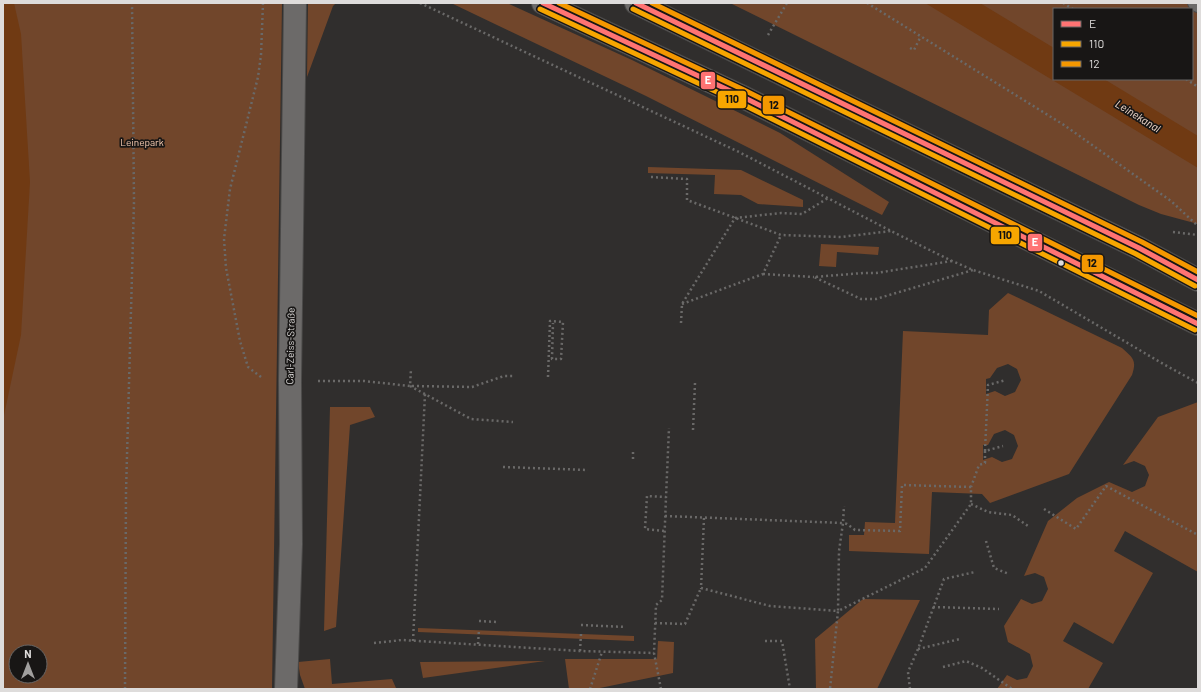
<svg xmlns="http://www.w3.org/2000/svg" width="1201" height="692" font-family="Barlow,sans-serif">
<rect width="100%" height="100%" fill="#302e2d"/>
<g fill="#71462b" fill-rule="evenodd">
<path d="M3 3H282L272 689H3ZM16 652H40V676H16Z"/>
<polygon points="308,3 336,3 333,6 307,77"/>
<polygon points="451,3 507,3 632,60 780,133 889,202 882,215 646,96"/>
<path d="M730 3H1198V224L1161 214 1139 205ZM1054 9H1192V79H1054Z"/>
<polygon points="648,167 741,170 803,200 803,207 758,204 741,195 714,194 715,175 648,173"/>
<polygon points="821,244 879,247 878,255 837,252 836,267 819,266"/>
<path d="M1008 293 1122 348C1133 358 1137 360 1132 375L1069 474 990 503 982 494 932 492 929 554 849 551V535H864L865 522 895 523 903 331 988 335 989 310ZM1008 364 1017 369 1021 380 1015 392 1005 396 995 391 986 394V379L990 378 997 368ZM1005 430 1014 435 1018 446 1012 459 1002 462 992 457 983 460V445H988L994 434Z"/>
<polygon points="1198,402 1198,572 1125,531 1114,551 1153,573 1113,644 1074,622 1063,641 1103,663 1088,689 997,689 1007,675 1017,680 1027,678 1033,666 1030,654 1008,642 1004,626 1021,599 1032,604 1042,601 1048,589 1044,577 1035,573 1024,576 1048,521 1077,498 1109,482 1132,492 1145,486 1149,475 1145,466 1134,461 1123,465 1158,417"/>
<polygon points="330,407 370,407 375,417 350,425 336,627 324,631"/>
<polygon points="863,599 920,600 877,689 816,689 815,639"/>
<polygon points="418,628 634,636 634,641 418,632"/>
<polygon points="658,641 674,642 673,673 595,689 569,689 565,659 657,659"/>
<polygon points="330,659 332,684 392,679 396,688 305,689 300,675 298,662"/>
<polygon points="545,661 423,678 420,662"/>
</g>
<g fill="#703a13">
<polygon points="3,3 14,3 21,34 30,182 21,335 3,420"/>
<polygon points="925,3 980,3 1054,48 1054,79 1104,79 1198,136 1198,168"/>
</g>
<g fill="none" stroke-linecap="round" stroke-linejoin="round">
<defs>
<polyline id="lane" points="1195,3 1198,5"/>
<polyline id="street" points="286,689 291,544 290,381 295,3"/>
<g id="secondary">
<polyline points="543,3 739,95 1198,324"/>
<polyline points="636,3 1139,248 1198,280"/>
</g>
</defs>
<use href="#lane" stroke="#4b4a49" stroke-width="16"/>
<use href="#street" stroke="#4b4a49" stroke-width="24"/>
<use href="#secondary" stroke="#4b4a49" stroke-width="24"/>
<g stroke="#6a6968" stroke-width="2.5" stroke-dasharray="2 3" stroke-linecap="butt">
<polyline points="420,3 739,152 891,231 952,261 973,270 1039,291 1165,365 1198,383"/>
<polyline points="867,3 1064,125 1171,201 1198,226"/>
<polyline points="1063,3 1073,9"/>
<polyline points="768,35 787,3"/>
<polyline points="910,48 914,50 921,36"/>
<polyline points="1186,79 1198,87"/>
<polyline points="651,177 687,179 687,200 781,235 841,237 891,231"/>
<polyline points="1173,232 1198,235"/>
<polyline points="952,261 876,273 863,273 814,277 861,299 876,299 973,270"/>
<polyline points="763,274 814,277"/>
<polyline points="682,304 763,274 781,235"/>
<polyline points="681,323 682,304 735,218 781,213 802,214 828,198"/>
<polyline points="261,377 248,367 240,341 226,268 224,239 230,189 258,77 261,55 263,3"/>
<polyline points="548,377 550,321 563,322 561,359 552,359 553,323"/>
<polyline points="318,381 364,381 410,386 411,369"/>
<polyline points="410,386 471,419 513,422"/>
<polyline points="412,386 472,387 504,376 515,376"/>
<polyline points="693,430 695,383"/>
<polyline points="985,451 988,385 1006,380"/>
<polyline points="633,459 633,451"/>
<polyline points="503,467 588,470"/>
<polyline points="971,487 902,485 900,531 855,530 847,524 843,523 839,551 838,611 925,568 971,504 971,487 979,465 985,463 985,451 1003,446"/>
<polyline points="971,504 988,512 1012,515 1028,526"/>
<polyline points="1044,509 1076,529 1106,486 1198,535"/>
<polyline points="665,516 843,523 844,506"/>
<polyline points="704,518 701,588 770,606 838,611 830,689"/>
<polyline points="664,531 645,529 647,496 666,497 669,428"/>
<polyline points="986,541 994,568 1009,574"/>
<polyline points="933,607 999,609"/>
<polyline points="479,621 497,622"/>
<polyline points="655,623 685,624 701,588"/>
<polyline points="581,625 626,627"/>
<polyline points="413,641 425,394"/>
<polyline points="765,641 782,641 790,689"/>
<polyline points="374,643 402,640 580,651 654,653"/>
<polyline points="478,644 479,630"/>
<polyline points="918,649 960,639"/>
<polyline points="580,651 581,634"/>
<polyline points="943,667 966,661 982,668 1012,689"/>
<polyline points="125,689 126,492 134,202 132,3"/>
<polyline points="590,689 602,652"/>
<polyline points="661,689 654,653 656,605 662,600 666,497"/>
<polyline points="910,689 908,672 918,649 944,579 975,572"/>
</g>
<use href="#lane" stroke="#6c6a69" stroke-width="14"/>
<use href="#street" stroke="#6c6a69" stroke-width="22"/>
<use href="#secondary" stroke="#6c6a69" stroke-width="22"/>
<defs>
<g id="bus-1">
<polyline points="543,3 739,95 1198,324"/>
<polyline points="636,3 1139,248 1198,280"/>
</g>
<g id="bus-2">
<polyline points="540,9 736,101 1195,330"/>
<polyline points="633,9 1136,254 1195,286"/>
</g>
<g id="bus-3">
<polyline points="559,3 742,89 1198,316"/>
<polyline points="652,3 1142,242 1198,272"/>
</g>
</defs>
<use href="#bus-1" stroke="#181615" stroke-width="8"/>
<use href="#bus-2" stroke="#181615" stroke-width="8"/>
<use href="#bus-3" stroke="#181615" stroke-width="8"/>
<use href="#bus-1" stroke="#ff7373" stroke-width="5"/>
<use href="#bus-2" stroke="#f7a600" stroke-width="5"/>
<use href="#bus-3" stroke="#f49700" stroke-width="5"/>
</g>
<circle fill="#dedcdb" stroke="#181615" stroke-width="1.5" cx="1061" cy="263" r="3.5"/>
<g text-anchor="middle" stroke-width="3.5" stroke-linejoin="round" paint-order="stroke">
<g font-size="10" fill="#faceb4" stroke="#181615">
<text x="142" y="146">Leinepark</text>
</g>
<g font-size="10" fill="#dedcdb" stroke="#181615">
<text transform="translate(290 346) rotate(-89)" y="4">Carl-Zeiss-Straße</text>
</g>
<g font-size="11" font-style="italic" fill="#f1dacd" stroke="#181615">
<text transform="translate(1138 116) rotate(32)" y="4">Leinekanal</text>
</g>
</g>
<g stroke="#181615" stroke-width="1.5">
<rect x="700" y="71" width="16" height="19" rx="4" fill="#ff7373"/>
<rect x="717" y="90" width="30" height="19" rx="4" fill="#f7a600"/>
<rect x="762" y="95" width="23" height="20" rx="4" fill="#f49700"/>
<rect x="990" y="226" width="30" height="19" rx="4" fill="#f7a600"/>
<rect x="1027" y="233" width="16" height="19" rx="4" fill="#ff7373"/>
<rect x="1081" y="254" width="23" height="19" rx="4" fill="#f49700"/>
</g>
<g font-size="11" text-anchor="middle" font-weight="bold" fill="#fff">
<text x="708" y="84">E</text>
<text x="1035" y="246">E</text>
</g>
<g font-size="11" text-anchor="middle" font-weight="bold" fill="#111">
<text x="732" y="103">110</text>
<text x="774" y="109">12</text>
<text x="1005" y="239">110</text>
<text x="1092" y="267">12</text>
</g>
<rect width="1201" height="692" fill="none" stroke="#dedcdb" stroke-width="8"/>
<rect x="1053" y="8" width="140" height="72" fill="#181615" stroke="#676564"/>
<rect x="1061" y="21" width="20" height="6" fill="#ff7373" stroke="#676564"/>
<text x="1089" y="28" font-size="12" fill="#dedcdb">E</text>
<rect x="1061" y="41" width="20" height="6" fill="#f7a600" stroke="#676564"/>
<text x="1089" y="48" font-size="12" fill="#dedcdb">110</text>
<rect x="1061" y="61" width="20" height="6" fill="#f49700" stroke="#676564"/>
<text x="1089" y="68" font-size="12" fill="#dedcdb">12</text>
<g transform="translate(28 664)"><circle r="19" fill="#181615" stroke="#676564"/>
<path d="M0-3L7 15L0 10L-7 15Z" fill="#a19f9e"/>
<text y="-6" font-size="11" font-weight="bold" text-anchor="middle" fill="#dedcdb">N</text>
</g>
</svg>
